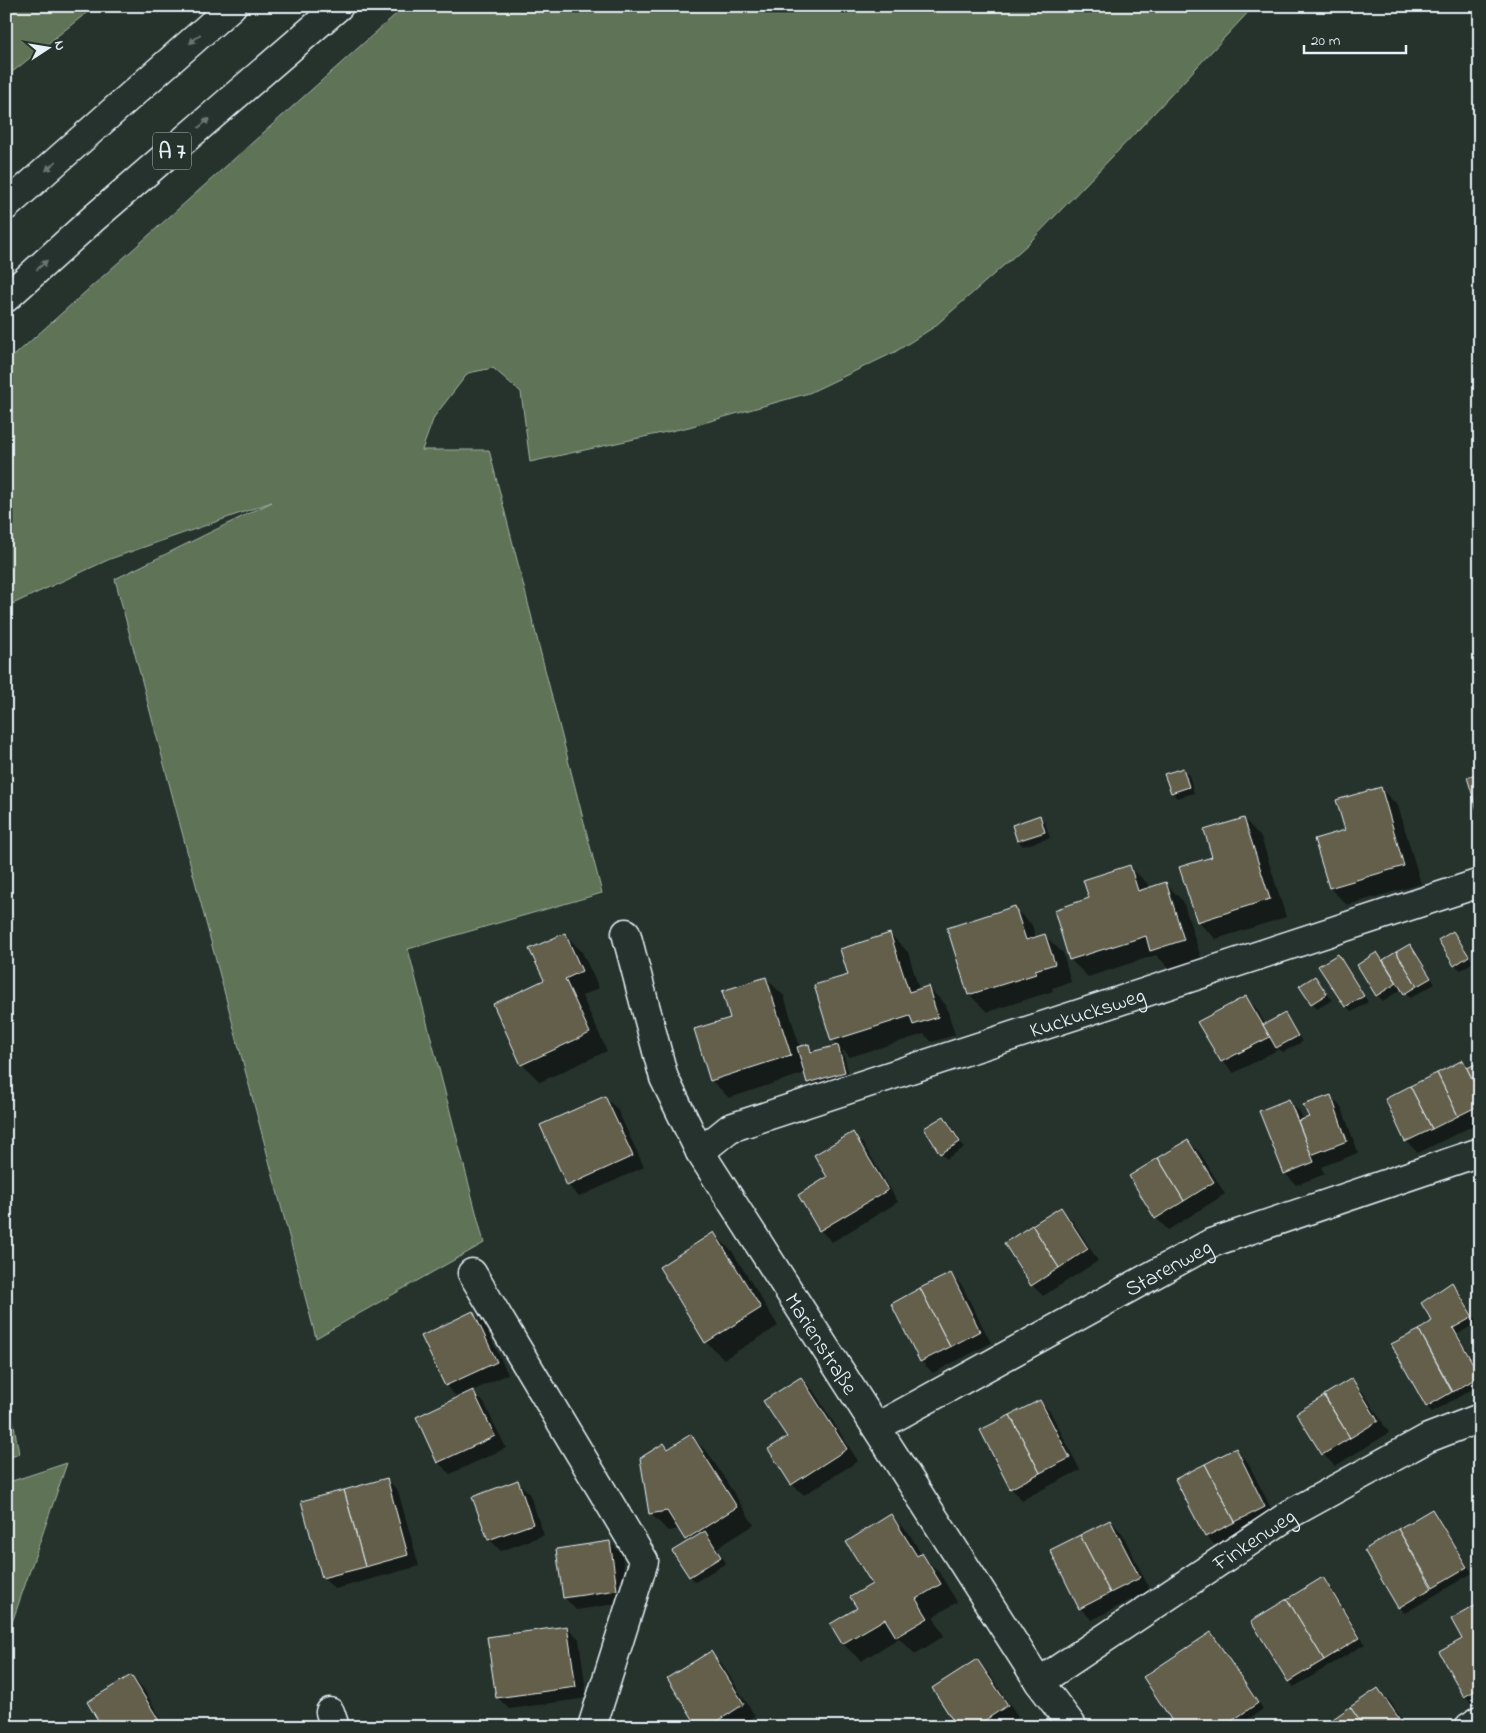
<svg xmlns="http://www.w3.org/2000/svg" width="1486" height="1733" font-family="'Indie Flower',sans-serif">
<rect width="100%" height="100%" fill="#26332d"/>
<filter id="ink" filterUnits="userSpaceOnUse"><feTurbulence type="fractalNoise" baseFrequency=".02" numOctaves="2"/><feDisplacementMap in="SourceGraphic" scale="10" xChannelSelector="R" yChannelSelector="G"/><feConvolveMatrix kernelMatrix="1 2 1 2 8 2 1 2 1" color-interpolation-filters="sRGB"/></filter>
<g filter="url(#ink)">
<g fill="#5e7356" stroke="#a3b2a7">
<polygon points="6,6 95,6 6,77"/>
<polygon points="405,6 1254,6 1140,128 1028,244 934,327 895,352 809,393 689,427 530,462 521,392 493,368 468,373 434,417 422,450 489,450 602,893 408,949 484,1243 316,1338 115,579 272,502 110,559 6,607 6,363"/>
<polygon points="6,1380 19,1454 6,1459"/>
<polygon points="67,1463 6,1640 6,1483"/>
</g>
<g fill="#0007">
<polygon points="1183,770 1189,775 1194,793 1177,798 1172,792"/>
<polygon points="1380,788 1398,806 1421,884 1347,905 1330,888 1316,839 1346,831"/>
<polygon points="1040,817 1045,822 1050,838 1023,846 1018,840"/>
<polygon points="1244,819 1261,837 1286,917 1216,939 1198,922 1214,858"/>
<polygon points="1130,867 1148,884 1149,889 1165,883 1183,901 1201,958 1169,968 1156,955 1088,977 1070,959 1091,899"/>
<polygon points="1014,908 1032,925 1036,938 1045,936 1063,953 1071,982 1052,988 1053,991 987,1012 969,994"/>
<polygon points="1453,932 1458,938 1473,962 1461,970 1455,965"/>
<polygon points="565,934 582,952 599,988 582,996 607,1051 540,1082 522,1064 546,981"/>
<polygon points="890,934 908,952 919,990 928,987 946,1005 955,1035 932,1042 924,1034 850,1057 842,1049 850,1078 813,1088 808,1082 805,1073 729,1098 711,1080 731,1019 766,978 784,996 800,1047 808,1045 814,1053 839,1046 832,1040 850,975"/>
<polygon points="1410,946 1415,951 1435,984 1410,998 1402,989 1383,1001 1377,995 1377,954 1384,961"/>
<polygon points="1338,955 1343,961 1368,1002 1352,1012 1346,1006 1320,967"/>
<polygon points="1315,977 1332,1000 1317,1009 1301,987"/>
<polygon points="1246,998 1257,1009 1266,1025 1284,1015 1290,1020 1302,1042 1283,1052 1279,1049 1234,1073 1222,1061"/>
<polygon points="1462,1061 1469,1068 1480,1063 1480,1122 1418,1153 1406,1141"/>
<polygon points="1330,1096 1342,1108 1358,1153 1321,1167 1325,1174 1296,1185 1285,1173 1288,1100 1300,1112 1304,1121 1310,1118"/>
<polygon points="605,1097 617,1109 644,1167 579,1197 568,1185"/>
<polygon points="944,1117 950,1123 964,1148 946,1159 941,1153"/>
<polygon points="852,1133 864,1145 898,1202 832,1242 820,1230 829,1177"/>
<polygon points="1188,1141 1200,1153 1225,1194 1168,1230 1156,1218"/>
<polygon points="1060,1208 1072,1220 1098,1261 1043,1296 1032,1285"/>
<polygon points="714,1234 732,1251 778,1326 724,1359 706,1342"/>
<polygon points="951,1275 962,1286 991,1343 933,1373 921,1361"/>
<polygon points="1451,1284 1457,1289 1478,1322 1458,1334 1480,1374 1480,1385 1432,1412 1427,1406 1392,1345 1434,1322"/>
<polygon points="472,1313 484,1324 508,1374 472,1391 484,1403 506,1448 450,1474 438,1462 417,1418 458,1398 446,1386 422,1336"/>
<polygon points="801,1378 813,1390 858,1461 804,1495 792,1484 788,1438"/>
<polygon points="1352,1380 1363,1392 1389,1433 1335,1466 1323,1454 1298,1413"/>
<polygon points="1040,1401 1051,1413 1080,1470 1022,1500 1011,1488"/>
<polygon points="691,1436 709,1454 754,1525 717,1548 726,1563 695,1582 690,1576 689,1542 680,1529 668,1531 651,1514 664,1444 669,1450"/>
<polygon points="1235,1450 1247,1461 1276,1518 1218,1548 1206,1536"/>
<polygon points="387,1479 398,1491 419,1566 335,1589 323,1578 302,1502"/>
<polygon points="518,1482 529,1493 544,1535 501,1551 489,1539"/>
<polygon points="1432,1510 1437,1516 1472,1573 1405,1613 1399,1608 1365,1551"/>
<polygon points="891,1516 909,1533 922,1556 939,1572 957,1602 933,1617 944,1636 915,1654 899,1638 861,1661 843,1644 832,1624 858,1608 873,1585"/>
<polygon points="1110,1521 1122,1533 1150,1590 1092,1620 1080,1608"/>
<polygon points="610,1543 622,1554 628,1602 576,1610 565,1598 557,1550"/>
<polygon points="1323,1578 1329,1584 1365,1644 1294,1687 1289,1681"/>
<polygon points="1480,1604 1480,1697 1471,1702 1465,1696 1440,1653 1464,1639"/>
<polygon points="567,1627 579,1639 587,1698 509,1709 497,1697"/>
<polygon points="1211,1633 1216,1639 1263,1709 1237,1727 1177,1727"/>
<polygon points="710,1652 722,1664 755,1716 738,1727 700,1727"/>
<polygon points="977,1660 988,1672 1018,1717 1004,1727 959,1727"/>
<polygon points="131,1676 143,1688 166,1727 104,1727"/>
<polygon points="1378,1690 1390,1701 1407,1727 1325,1727"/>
</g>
<g fill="#635f4c" stroke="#e8f1f8">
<polygon points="1183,768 1189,787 1171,793 1164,774"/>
<polygon points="1480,773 1480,820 1467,777"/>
<polygon points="1381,787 1404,866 1329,888 1314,839 1345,830 1336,800"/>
<polygon points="1040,815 1045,832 1017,841 1012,825"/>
<polygon points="1244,818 1270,899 1197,922 1179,867 1212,857 1204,830"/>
<polygon points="1130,865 1138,891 1166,882 1184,940 1150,951 1146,936 1069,960 1054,910 1089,898 1083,880"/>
<polygon points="1015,906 1026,940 1045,934 1055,964 1035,970 1036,974 968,995 947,928"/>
<polygon points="1453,931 1469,956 1454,966 1438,940"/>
<polygon points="565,933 582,971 565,979 590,1033 521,1065 493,1004 544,980 529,949"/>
<polygon points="890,933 909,992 928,986 938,1017 913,1025 910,1016 831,1041 814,985 848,975 840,949"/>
<polygon points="1410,944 1431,978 1417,986 1396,952"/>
<polygon points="1377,952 1397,983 1376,996 1357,965"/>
<polygon points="1396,952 1417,986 1404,994 1383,960"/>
<polygon points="1338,954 1364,996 1345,1007 1318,966"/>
<polygon points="1315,976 1327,994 1311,1004 1299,986"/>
<polygon points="766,977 791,1055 710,1081 694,1029 730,1018 722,991"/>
<polygon points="1246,996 1270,1037 1221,1062 1197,1022"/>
<polygon points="1285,1013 1298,1036 1276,1048 1263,1025"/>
<polygon points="809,1044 811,1052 838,1045 845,1072 807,1083 797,1047"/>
<polygon points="1463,1060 1480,1095 1480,1105 1458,1116 1437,1073"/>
<polygon points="1480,1062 1480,1095 1467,1068"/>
<polygon points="1437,1073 1458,1116 1432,1129 1410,1086"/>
<polygon points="1410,1086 1432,1129 1405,1142 1385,1099"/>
<polygon points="1331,1095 1347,1141 1311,1155 1298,1121 1309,1117 1303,1105"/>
<polygon points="605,1096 633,1156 567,1186 540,1125"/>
<polygon points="1289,1099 1314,1162 1284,1174 1259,1111"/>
<polygon points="944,1116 960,1142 940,1154 924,1128"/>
<polygon points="853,1132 888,1190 819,1231 798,1195 827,1177 814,1155"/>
<polygon points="1188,1140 1214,1182 1184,1201 1158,1158"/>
<polygon points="1158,1158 1184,1201 1155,1219 1129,1176"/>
<polygon points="1061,1207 1088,1249 1059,1268 1032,1225"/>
<polygon points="1032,1225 1059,1268 1031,1286 1004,1243"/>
<polygon points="714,1232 761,1308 705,1343 659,1267"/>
<polygon points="951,1273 980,1331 950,1347 920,1288"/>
<polygon points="1452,1282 1473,1317 1453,1328 1480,1376 1453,1392 1419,1330 1432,1321 1421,1303"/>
<polygon points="920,1288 950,1347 920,1362 891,1304"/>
<polygon points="473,1311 497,1362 445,1386 421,1336"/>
<polygon points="1419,1330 1452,1392 1426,1407 1391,1344"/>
<polygon points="801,1377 847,1449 791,1485 768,1449 787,1437 763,1401"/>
<polygon points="1352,1378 1378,1421 1350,1438 1324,1395"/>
<polygon points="473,1390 495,1436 437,1463 416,1417"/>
<polygon points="1324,1396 1350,1438 1322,1455 1296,1413"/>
<polygon points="1040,1400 1070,1458 1040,1473 1010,1415"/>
<polygon points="1010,1415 1040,1473 1010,1489 980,1430"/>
<polygon points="691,1434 737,1507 685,1540 667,1511 649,1514 640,1458 664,1443 668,1449"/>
<polygon points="1236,1448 1265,1507 1235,1522 1205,1464"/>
<polygon points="1205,1464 1235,1522 1205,1537 1175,1479"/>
<polygon points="387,1478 408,1555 365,1567 344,1490"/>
<polygon points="518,1480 533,1524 488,1540 472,1497"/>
<polygon points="344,1490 365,1567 322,1578 301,1501"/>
<polygon points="1432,1509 1467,1567 1433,1587 1398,1529"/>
<polygon points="891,1514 917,1556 922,1553 941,1584 916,1599 928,1618 896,1637 885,1619 842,1644 830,1624 857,1608 850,1597 872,1584 846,1542"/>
<polygon points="1110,1520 1140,1578 1110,1593 1080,1535"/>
<polygon points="1398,1529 1432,1588 1398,1608 1364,1550"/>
<polygon points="705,1531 721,1557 689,1577 672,1551"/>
<polygon points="1080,1535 1110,1593 1079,1609 1050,1550"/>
<polygon points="610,1541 617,1590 563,1598 556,1549"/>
<polygon points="1323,1577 1360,1638 1324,1660 1287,1599"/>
<polygon points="1287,1599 1324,1660 1288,1682 1251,1621"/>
<polygon points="1480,1603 1480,1688 1464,1697 1439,1652 1462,1639 1451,1619"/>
<polygon points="567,1626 576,1687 496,1698 487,1637"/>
<polygon points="1211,1632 1258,1703 1223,1727 1176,1727 1143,1677"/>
<polygon points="711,1651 744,1704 709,1727 698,1727 667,1678"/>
<polygon points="977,1659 1008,1705 975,1727 957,1727 932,1688"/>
<polygon points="131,1675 163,1727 102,1727 87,1702"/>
<polygon points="1378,1688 1405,1727 1364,1727 1350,1707"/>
<polygon points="1350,1707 1364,1727 1323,1727 1323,1726"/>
</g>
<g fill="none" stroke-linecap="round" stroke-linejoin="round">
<defs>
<g id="minor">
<path id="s1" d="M626 933 664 1078 700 1152 1039 1682 1073 1727"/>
<path id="s2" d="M700 1152 730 1128 1480 883"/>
<polyline points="472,1273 644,1561 592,1727"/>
<path id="s3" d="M877 1427 1211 1243 1480 1152"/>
<path id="s4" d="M1039 1682 1292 1513 1428 1438 1480 1418"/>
<polyline points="330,1712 335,1727"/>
<polyline points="1469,1727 1480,1720"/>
</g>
<g id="highway">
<polyline points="6,206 232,6"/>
<polyline points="6,298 94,218 339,6"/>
</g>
</defs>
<use href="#minor" stroke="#e8f1f8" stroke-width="31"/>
<use href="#highway" stroke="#e8f1f8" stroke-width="31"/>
<use href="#minor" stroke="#26332d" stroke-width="28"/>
<use href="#highway" stroke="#26332d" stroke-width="28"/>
</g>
<defs><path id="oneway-solid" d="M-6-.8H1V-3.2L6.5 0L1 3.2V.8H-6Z" transform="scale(1.25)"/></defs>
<g fill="#6a7674">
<use href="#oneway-solid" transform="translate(195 39) rotate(139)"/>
<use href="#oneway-solid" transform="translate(204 123) rotate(-41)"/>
<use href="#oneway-solid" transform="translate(51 166) rotate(138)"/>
<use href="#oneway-solid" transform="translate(42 265) rotate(-42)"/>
</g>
</g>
<g text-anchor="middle" stroke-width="4.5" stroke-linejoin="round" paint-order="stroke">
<rect fill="#26332d" stroke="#aeb8bb" stroke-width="1" x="153" y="132.5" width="38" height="37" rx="4"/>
<g font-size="21" font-weight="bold" fill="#e8f1f8">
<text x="172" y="158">A 7</text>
</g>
<g font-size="22" fill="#e8f1f8" stroke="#26332d">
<text dy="8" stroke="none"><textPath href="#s2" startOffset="414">Kuckucksweg</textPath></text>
<text dy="8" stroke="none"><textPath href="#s3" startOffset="332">Starenweg</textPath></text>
<text dy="8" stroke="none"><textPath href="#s1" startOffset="459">Marienstraße</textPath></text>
<text dy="8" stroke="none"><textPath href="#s4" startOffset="258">Finkenweg</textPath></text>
</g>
</g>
<rect width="1486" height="1733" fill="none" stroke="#26332d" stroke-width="25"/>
<rect x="12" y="12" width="1461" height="1708" fill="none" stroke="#e8f1f8" stroke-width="2" filter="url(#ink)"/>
<g transform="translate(48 48) rotate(78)" stroke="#26332d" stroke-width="4" paint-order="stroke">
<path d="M0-4L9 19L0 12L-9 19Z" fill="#e8f1f8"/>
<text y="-8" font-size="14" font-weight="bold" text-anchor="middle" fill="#e8f1f8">N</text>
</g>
<path d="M1304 45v8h102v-8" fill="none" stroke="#e8f1f8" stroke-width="2.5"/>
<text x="1311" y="45" font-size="15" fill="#e8f1f8" stroke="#26332d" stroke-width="4" paint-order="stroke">20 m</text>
</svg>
